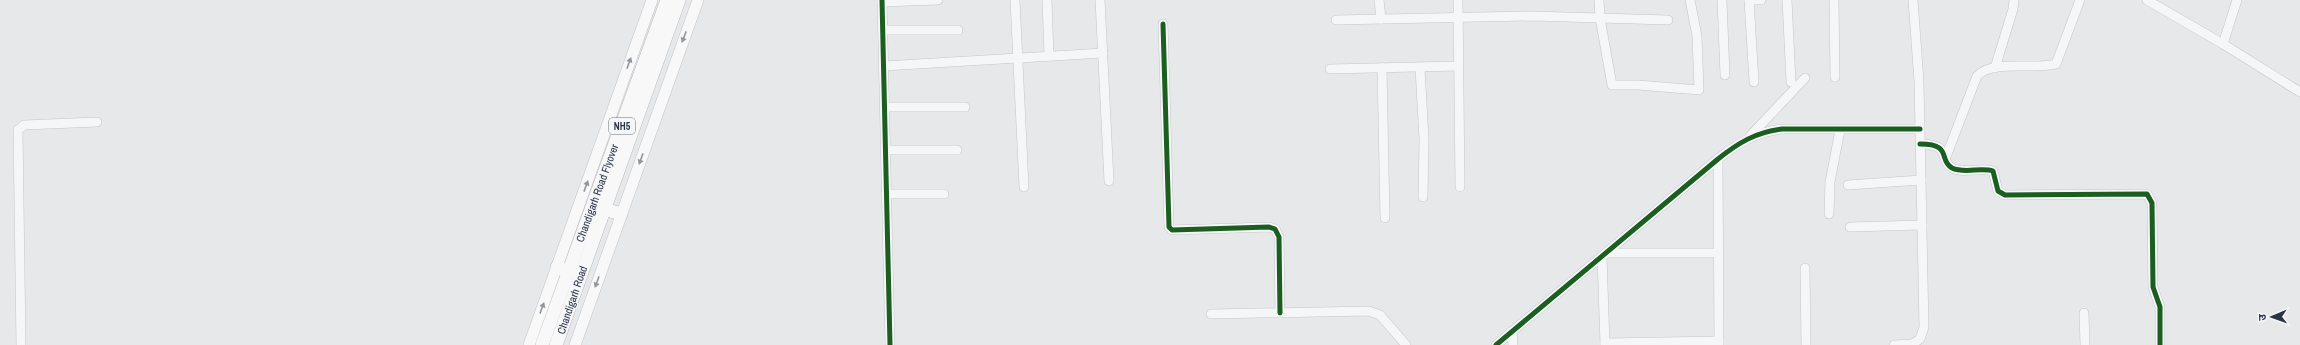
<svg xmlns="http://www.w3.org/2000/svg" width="2300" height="345" font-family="'Archivo Narrow','Noto Sans Devanagari',sans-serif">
<rect width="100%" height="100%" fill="#e6e8ea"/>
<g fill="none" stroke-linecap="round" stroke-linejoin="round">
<defs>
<g id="minor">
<polyline points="882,0 890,345"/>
<polyline points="1015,0 1024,187"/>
<polyline points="1047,0 1049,56"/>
<polyline points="1100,0 1109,181"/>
<polyline points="1379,0 1381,19"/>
<polyline points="1458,0 1460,187"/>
<polyline points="1599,0 1600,18 1612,85 1638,85 1699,90 1697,36 1690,0"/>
<polyline points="1722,0 1725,75"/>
<polyline points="1749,0 1754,82"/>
<polyline points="1749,0 1761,0"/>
<polyline points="1787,0 1791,82"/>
<polyline points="1834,0 1835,77"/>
<polyline points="2147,0 2223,44 2300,92"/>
<polyline points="882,2 938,0"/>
<polyline points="1336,20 1532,16 1668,20"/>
<polyline points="1163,24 1169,227 1172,230 1269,227 1275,229 1279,237 1280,313"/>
<polyline points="884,30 958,30"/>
<polyline points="2223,44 2237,0"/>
<polyline points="884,66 1103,53"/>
<polyline points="1382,68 1385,218"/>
<polyline points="1420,68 1424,139 1423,197"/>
<polyline points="1995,68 2013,9 2014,0"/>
<polyline points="1330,69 1458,66"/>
<polyline points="885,107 965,107"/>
<polyline points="1751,135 1805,78"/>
<path d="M1920 144C1953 144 1938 160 1952 168 1964 174 1981 167 1993 171L1998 191 2005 195 2147 194 2152 203 2153 287 2160 307V345"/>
<polyline points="886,150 957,150"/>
<path d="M1946 157 1977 76C1993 59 2034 70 2056 64L2080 0"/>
<polyline points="1718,159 1719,345"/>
<polyline points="1848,185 1921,180"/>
<polyline points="886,194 944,194"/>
<polyline points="1829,214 1830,182 1840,130"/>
<polyline points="1850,227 1922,225"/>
<polyline points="1606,253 1718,253"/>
<polyline points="1602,256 1605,345"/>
<polyline points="1805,268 1806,345"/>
<polyline points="2084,313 2085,345"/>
<polyline points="1211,314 1369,311 1380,315 1406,345"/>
<polyline points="1512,331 1513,345"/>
<polyline points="1605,343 1719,341"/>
<polyline points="21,345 18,130 24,125 97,122"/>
<path d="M1496 345 1718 159C1738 143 1756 132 1782 129H1920"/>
<polyline points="1894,345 1912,344 1920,339 1924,327 1919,82 1913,0"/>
</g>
<g id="major">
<polyline points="529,345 652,0"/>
<polyline points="575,345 698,0"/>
</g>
<g id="highway">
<polyline points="604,209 621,214"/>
<polyline points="557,267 569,272"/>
<polyline points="542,345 667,0"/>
<polyline points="556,345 679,0"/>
</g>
</defs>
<use href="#minor" stroke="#c4c6c8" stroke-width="10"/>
<use href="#major" stroke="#c2c5c8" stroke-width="12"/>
<use href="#highway" stroke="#b8bbbf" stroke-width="14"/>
<use href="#minor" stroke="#f5f6f7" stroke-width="9"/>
<use href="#major" stroke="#f8f8f8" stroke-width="11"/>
<use href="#highway" stroke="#f8f8f8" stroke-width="13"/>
<defs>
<g id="cycleway">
<polyline points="882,0 890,345"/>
<polyline points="1163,24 1169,227 1172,230 1269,227 1275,229 1279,237 1280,313"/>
<path d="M1920 144C1953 144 1938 160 1952 168 1964 174 1981 167 1993 171L1998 191 2005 195 2147 194 2152 203 2153 287 2160 307V345"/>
<path d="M1496 345 1718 159C1738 143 1756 132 1782 129H1920"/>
</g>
</defs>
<use href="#cycleway" stroke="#f4f6f9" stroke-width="8"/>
<use href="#cycleway" stroke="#1b5e20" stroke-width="5"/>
</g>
<defs><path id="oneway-solid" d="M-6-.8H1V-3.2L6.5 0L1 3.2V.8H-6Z"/></defs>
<g fill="#92969e">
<use href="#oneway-solid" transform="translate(684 37) rotate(111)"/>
<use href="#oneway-solid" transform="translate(629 63) rotate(-70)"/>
<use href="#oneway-solid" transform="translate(641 159) rotate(110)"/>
<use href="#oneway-solid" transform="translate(586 186) rotate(-70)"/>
<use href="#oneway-solid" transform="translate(597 282) rotate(110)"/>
<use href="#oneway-solid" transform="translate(542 308) rotate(-70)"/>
</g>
<g text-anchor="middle" stroke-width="3" stroke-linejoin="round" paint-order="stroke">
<rect fill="#f4f6f9" stroke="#676e7b" stroke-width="1" x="609" y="118" width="26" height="16" rx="3"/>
<g font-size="10" font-weight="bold" fill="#2b3445">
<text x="622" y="130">NH5</text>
</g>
<g font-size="11" fill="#2b3445" stroke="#f4f6f9">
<text transform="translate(597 193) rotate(-70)" y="4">Chandigarh Road Flyover</text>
<text transform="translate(572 300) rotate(-71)" y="4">Chandigarh Road</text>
</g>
</g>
<g transform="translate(2272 317) rotate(268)" stroke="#f4f6f9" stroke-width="3" paint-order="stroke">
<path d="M0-3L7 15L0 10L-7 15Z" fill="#2b3445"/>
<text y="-6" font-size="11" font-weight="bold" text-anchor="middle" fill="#2b3445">उ</text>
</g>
</svg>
